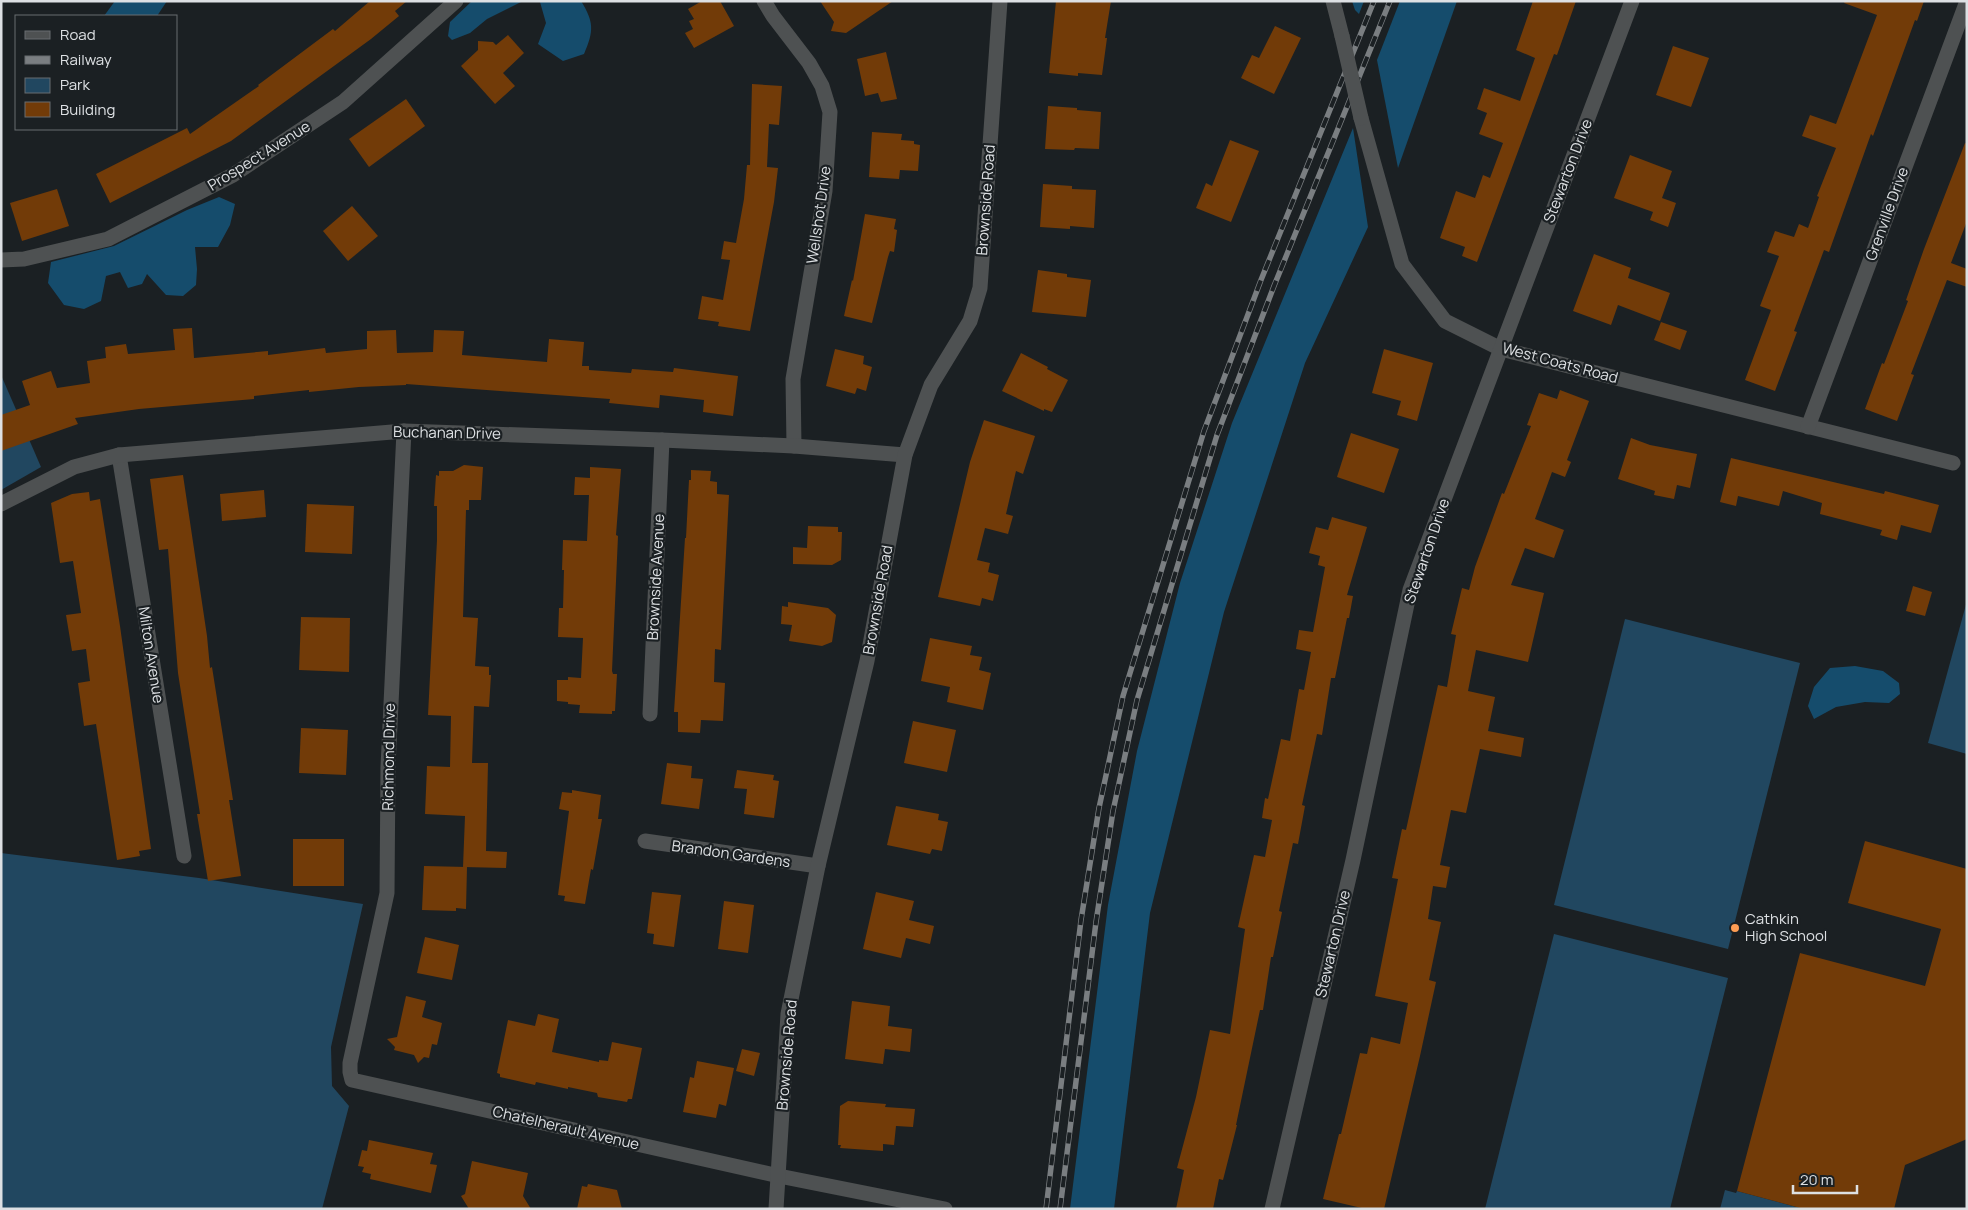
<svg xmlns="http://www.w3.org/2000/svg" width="1968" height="1210" font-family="Manrope,sans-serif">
<rect width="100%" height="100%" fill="#1b2023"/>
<g fill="#214760">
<polygon points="1,375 41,467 1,490"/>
<polygon points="1967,601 1967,754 1928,743"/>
<polygon points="1625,619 1800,663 1728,949 1554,905"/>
<polygon points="1,853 199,878 363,904 331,1047 332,1086 349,1106 322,1209 1,1209"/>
<polygon points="1554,934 1728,978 1670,1209 1485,1209"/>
<polygon points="1725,1190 1736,1193 1737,1191 1804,1209 1720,1209"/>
</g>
<g fill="#154c6c">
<polygon points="115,1 167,1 157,16 104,16"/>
<polygon points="472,1 523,1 487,19 470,33 452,40 448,36 450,22"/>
<path d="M538 1H581C594 22 594 31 584 54L563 61 538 44 546 23 540 2Z"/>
<polygon points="1352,1 1364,1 1359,14 1355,10"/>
<polygon points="1400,1 1457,1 1398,168 1377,60"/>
<polygon points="1353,128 1368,227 1305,363 1224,612 1150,913 1114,1209 1070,1209 1108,905 1137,751 1180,583 1232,423"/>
<polygon points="219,197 235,204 230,225 218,247 195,247 197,269 196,285 183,296 166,295 147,274 142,284 128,288 120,272 106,276 101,301 84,309 64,305 48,283 51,262 114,246 187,210"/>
<polygon points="1855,666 1883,671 1899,683 1900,694 1889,703 1865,702 1836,707 1814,719 1808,706 1814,687 1830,668"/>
</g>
<g fill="#723b08">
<polygon points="370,1 407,1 395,11 399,16 371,39 231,141 110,203 96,174 187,128 190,134 259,86 258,85 333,29 335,31"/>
<polygon points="702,1 720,1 734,26 694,48 685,33 693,29 689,21 694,19 688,9"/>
<polygon points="820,1 893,1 846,33 831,31 834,22"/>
<polygon points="1056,1 1111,1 1105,38 1107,38 1102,75 1078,73 1078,76 1049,73"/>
<polygon points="1533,1 1576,1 1557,55 1554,54 1477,262 1462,256 1465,247 1440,238 1456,191 1475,198 1483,175 1490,178 1503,143 1479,134 1487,113 1477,109 1484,88 1520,101 1535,58 1516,50"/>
<polygon points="1845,1 1924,1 1917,21 1915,20 1873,136 1871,134 1829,252 1824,250 1794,331 1797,332 1775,391 1745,380 1771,310 1760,306 1779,256 1767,252 1775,231 1794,237 1799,224 1808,228 1819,197 1817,196 1836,148 1802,136 1810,115 1836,124 1877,15 1844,3"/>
<polygon points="1275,26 1301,38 1274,94 1241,78 1252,55 1259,58"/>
<polygon points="508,35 524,53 503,73 515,86 495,104 461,66 478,50 478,41 493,42 496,45"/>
<polygon points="1673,46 1709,58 1691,107 1656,95"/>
<polygon points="886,52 897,99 881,102 878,93 865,96 857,59"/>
<polygon points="752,84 782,86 779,125 769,124 767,167 778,168 774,202 750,331 718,326 719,322 698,319 702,296 723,300 730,260 721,259 724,241 736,243 744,199 747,165 750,165"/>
<polygon points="406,99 425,126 369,167 349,139"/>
<polygon points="1048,106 1077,108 1077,110 1101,112 1099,149 1075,148 1074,150 1045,149"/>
<polygon points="872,132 902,134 901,140 914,141 914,144 920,145 918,171 900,170 899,179 869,177"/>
<polygon points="1230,140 1259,151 1231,222 1196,208 1206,183 1212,186"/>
<polygon points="1965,143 1967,144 1967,221 1951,263 1967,269 1967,287 1947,280 1911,374 1914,375 1897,421 1865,409 1882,363 1884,364 1908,301 1906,300 1924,249"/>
<polygon points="1630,155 1672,171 1662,198 1676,203 1668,227 1650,220 1653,212 1614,198"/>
<polygon points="1043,184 1072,186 1072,189 1096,190 1094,228 1070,226 1070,229 1040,227"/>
<polygon points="57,189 69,226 22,241 10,203"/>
<polygon points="352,206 378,236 348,261 323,231"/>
<polygon points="865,214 896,219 894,229 897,230 894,252 890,251 888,257 872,323 844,316 852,280 853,281"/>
<polygon points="1594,254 1631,268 1628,278 1670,293 1660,321 1618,305 1611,325 1573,311"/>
<polygon points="1038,270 1067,274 1067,277 1091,280 1086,317 1032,312"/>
<polygon points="1661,322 1687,331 1680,350 1654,340"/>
<polygon points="192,328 194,358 268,351 268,355 325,348 326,353 367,349 367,331 396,330 397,353 433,352 434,330 464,331 462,355 547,362 549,339 584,342 582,366 589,366 589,370 631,373 632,369 673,372 674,368 738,376 733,416 703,412 704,400 660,395 659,408 609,403 610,399 406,384 406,385 359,387 309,392 309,390 254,396 254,399 139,409 75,418 78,424 1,451 1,415 30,405 22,381 51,371 57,388 90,383 87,361 106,358 105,347 126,344 128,354 175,350 173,329"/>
<polygon points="835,349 864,356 863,364 872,367 866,391 857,388 855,394 826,386"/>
<polygon points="1384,349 1433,363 1417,421 1397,415 1401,401 1372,393"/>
<polygon points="1021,353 1048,367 1047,369 1068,380 1052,412 1044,409 1044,411 1002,391"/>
<polygon points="1560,390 1589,401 1567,460 1571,462 1565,477 1552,472 1535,519 1564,530 1554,558 1525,548 1511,585 1544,593 1528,662 1476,650 1468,691 1495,697 1488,731 1524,738 1521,757 1480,749 1466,813 1451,810 1440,865 1450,867 1446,888 1433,886 1428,919 1441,922 1429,980 1436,982 1420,1056 1384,1209 1366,1209 1323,1199 1339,1134 1341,1134 1360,1053 1367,1054 1371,1037 1400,1044 1408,1003 1375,996 1398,879 1392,878 1402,829 1406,830 1438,685 1447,687 1456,635 1451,634 1462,588 1469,590 1475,567 1502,493 1504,494 1531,426 1527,425 1539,393 1557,399"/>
<polygon points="984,420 1035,436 1023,474 1016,471 1006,514 1013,516 1008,534 985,528 977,560 990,563 988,572 999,575 993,601 982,598 980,606 938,597 970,462"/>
<polygon points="1351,433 1399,449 1384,493 1337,477"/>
<polygon points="1631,438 1650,445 1697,454 1690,488 1677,485 1674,499 1654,495 1655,491 1618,479"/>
<polygon points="1731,458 1884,494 1885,491 1939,505 1931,533 1901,525 1897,540 1880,535 1882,530 1820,514 1822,503 1783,491 1779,506 1738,496 1736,506 1720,502"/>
<polygon points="464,465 483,467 481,500 469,500 469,510 466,510 463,617 478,618 475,666 489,667 489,675 491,675 489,707 474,706 472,763 488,763 486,851 507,852 506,868 463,867 465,816 425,814 427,766 450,767 451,716 428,715 437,540 437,506 434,506 436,475 439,476 439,471 453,471"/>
<polygon points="590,467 621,469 616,535 618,536 612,671 613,674 617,674 615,711 612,711 612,714 579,713 580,705 568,704 568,702 557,701 557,680 568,680 568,677 581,678 583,638 558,637 559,608 563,608 564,570 562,570 563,540 587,541 589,495 574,495 575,477 590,478"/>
<polygon points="691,470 711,471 710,481 717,482 717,494 729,495 721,650 715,649 714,682 725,683 723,721 701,720 700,733 678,732 678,712 674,712 685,538 686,538 689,480 691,480"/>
<polygon points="183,475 207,636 210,668 212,667 233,800 229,800 241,876 208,881 197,814 200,814 178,673 168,549 159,550 150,479"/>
<polygon points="264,490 266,517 222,521 220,494"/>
<polygon points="89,492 90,501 100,499 120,626 151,849 139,851 140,856 117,860 96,724 84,726 78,683 90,681 86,649 72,651 66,615 81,613 73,561 60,563 51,503 72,494"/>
<polygon points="307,504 354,506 352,554 305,552"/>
<polygon points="1332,517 1367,527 1347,595 1353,596 1349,618 1347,618 1335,678 1331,678 1322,735 1317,734 1302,805 1305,806 1298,844 1293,843 1279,911 1282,912 1273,957 1271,957 1263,1010 1260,1010 1236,1125 1237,1125 1223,1180 1219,1179 1213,1209 1176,1209 1184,1170 1177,1168 1196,1097 1210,1030 1230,1034 1245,929 1238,927 1254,855 1265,857 1272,820 1262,818 1265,798 1268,799 1281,739 1290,741 1299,689 1304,690 1311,652 1296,649 1299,630 1313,632 1325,567 1318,565 1320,556 1309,553 1316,527 1328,530"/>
<polygon points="808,526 838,527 838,532 842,532 841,560 832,565 793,564 793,547 807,548"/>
<polygon points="1913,586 1932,592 1925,616 1906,611"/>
<polygon points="788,602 828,608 836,615 832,642 822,646 789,641 792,625 781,624 782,606 788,607"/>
<polygon points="301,617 350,618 349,672 299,670"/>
<polygon points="930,638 972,646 970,655 982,657 979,670 991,673 983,710 947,702 950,687 921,681"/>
<polygon points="913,721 956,730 947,772 904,763"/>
<polygon points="301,728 348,730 346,775 299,773"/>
<polygon points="667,763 692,766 691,778 703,779 699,809 661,804"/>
<polygon points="737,770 774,775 773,780 779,781 774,818 744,814 747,789 734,788"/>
<polygon points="572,790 601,795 598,819 602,819 593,870 591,869 585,904 564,901 565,896 558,895 569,811 559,809 562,792 572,793"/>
<polygon points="896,806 939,814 938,820 948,822 942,851 932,849 930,854 887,845"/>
<rect x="293" y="839" width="51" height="47"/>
<polygon points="1865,841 1967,869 1967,1139 1905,1165 1894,1209 1804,1209 1737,1191 1800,953 1925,986 1941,929 1848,903"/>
<polygon points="424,866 467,867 466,909 456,908 456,911 422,910"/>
<polygon points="652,892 681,895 674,947 653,944 654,934 647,933"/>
<polygon points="876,892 914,901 909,920 934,926 930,944 906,938 901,958 863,949"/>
<polygon points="724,901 754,905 748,953 718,949"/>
<polygon points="425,937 459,945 452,980 417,973"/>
<polygon points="406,996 426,1001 422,1017 442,1023 437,1045 432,1044 429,1058 424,1057 418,1063 414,1055 394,1050 395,1047 387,1039 397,1037"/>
<polygon points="852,1001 890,1006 888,1026 912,1029 910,1052 885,1049 883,1064 845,1059"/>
<polygon points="538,1014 559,1019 552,1052 599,1062 599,1060 608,1061 612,1042 642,1048 632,1099 628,1099 627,1102 598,1097 597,1093 568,1087 568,1089 536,1082 535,1085 500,1077 500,1074 497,1073 508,1020 535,1026"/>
<polygon points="742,1049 760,1053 754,1076 736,1071"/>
<polygon points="697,1061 734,1068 726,1106 719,1104 716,1118 683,1112 690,1077 694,1078"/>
<polygon points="848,1101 886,1104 885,1107 915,1109 913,1127 896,1126 894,1145 883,1144 883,1151 840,1148 841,1145 838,1145 840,1106"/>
<polygon points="369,1140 433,1153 430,1164 437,1165 431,1193 370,1179 371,1174 362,1172 364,1167 358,1166 362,1150 367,1151"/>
<polygon points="472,1161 528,1173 523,1196 531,1209 469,1209 461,1196 465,1194"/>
<polygon points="588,1184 617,1190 622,1209 577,1209 582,1186 587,1187"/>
</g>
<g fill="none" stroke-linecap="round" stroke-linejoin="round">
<g stroke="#4e5152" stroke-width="15">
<polyline points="764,1 773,16 809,63 822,86 830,112 825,191 793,379 794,446"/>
<polyline points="1333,1 1342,36"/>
<polyline points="1361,118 1402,264 1445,321 1501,349 1953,463"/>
<polyline points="1,260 24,259 108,239 233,175 343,102 456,1"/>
<polyline points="1808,427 1967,1"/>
<polyline points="404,431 388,767 387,893 350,1063 350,1072 352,1080 779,1176 945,1209"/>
<polyline points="119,455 184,856"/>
<polyline points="1,504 74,467 119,455 404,431 662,440 794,446 905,455"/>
<polyline points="650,714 662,440"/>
<polyline points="645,841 818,866"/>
<polyline points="1272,1209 1353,860 1410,590 1632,1"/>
</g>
<polyline stroke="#4e5152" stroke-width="15" points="776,1209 788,1014 818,866 867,661 905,455 931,385 970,321 980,288 1000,1"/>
<defs>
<g id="rail">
<polyline points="1046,1209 1081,920 1099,808 1123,696 1204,431 1261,280 1374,1"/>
<polyline points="1060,1209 1096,922 1113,811 1137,700 1217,435 1274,286 1390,1"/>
</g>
</defs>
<use href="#rail" stroke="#7a7e81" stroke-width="5.5"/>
<use href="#rail" stroke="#1b2023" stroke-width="4" stroke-dasharray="11" stroke-linecap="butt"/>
<polyline stroke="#4e5152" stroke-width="15" points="1342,36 1361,118"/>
</g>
<circle fill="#fd9d54" stroke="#1b2023" stroke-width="2" cx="1735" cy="928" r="5"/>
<g text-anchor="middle" stroke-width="4.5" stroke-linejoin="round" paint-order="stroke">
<g font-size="15" fill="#dde0e3" stroke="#1b2023">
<text transform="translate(259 156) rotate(-32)" y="5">Prospect Avenue</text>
<text transform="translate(1568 171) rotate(-69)" y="5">Stewarton Drive</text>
<text transform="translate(986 200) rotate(-86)" y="5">Brownside Road</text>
<text transform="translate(1887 214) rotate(-70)" y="5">Grenville Drive</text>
<text transform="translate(819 215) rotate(-82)" y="5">Wellshot Drive</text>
<text transform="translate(1560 363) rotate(15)" y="5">West Coats Road</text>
<text transform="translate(447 433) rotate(1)" y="5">Buchanan Drive</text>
<text transform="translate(1427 551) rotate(-71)" y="5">Stewarton Drive</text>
<text transform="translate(656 577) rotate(-87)" y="5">Brownside Avenue</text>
<text transform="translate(878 600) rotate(-80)" y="5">Brownside Road</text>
<text transform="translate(151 655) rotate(81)" y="5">Milton Avenue</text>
<text transform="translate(389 757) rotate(-89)" y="5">Richmond Drive</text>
<text transform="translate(731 854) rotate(8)" y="5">Brandon Gardens</text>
<text transform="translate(1333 944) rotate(-77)" y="5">Stewarton Drive</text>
<text transform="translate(787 1055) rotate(-85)" y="5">Brownside Road</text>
<text transform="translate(566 1128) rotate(13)" y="5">Chatelherault Avenue</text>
</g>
<g font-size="15" fill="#dde0e3" stroke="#1b2023" text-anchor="start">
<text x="1745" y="924">Cathkin<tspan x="1745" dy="17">High School</tspan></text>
</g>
</g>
<rect width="1968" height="1210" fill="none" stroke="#dde0e3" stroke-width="5"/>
<rect x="15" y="15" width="162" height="115" fill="#1b2023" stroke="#696d70"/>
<rect x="25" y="31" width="25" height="8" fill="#4e5152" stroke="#696d70"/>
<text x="60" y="40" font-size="15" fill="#dde0e3">Road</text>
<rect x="25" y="56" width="25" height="8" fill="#7a7e81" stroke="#696d70"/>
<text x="60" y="65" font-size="15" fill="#dde0e3">Railway</text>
<rect x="25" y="78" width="25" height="15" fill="#214760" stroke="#696d70"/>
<text x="60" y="90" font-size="15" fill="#dde0e3">Park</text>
<rect x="25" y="102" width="25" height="15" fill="#723b08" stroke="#696d70"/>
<text x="60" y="115" font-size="15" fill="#dde0e3">Building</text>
<path d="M1793 1185v8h64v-8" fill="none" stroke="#dde0e3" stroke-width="2.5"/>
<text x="1800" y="1185" font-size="15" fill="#dde0e3" stroke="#1b2023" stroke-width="4" paint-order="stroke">20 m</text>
</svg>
